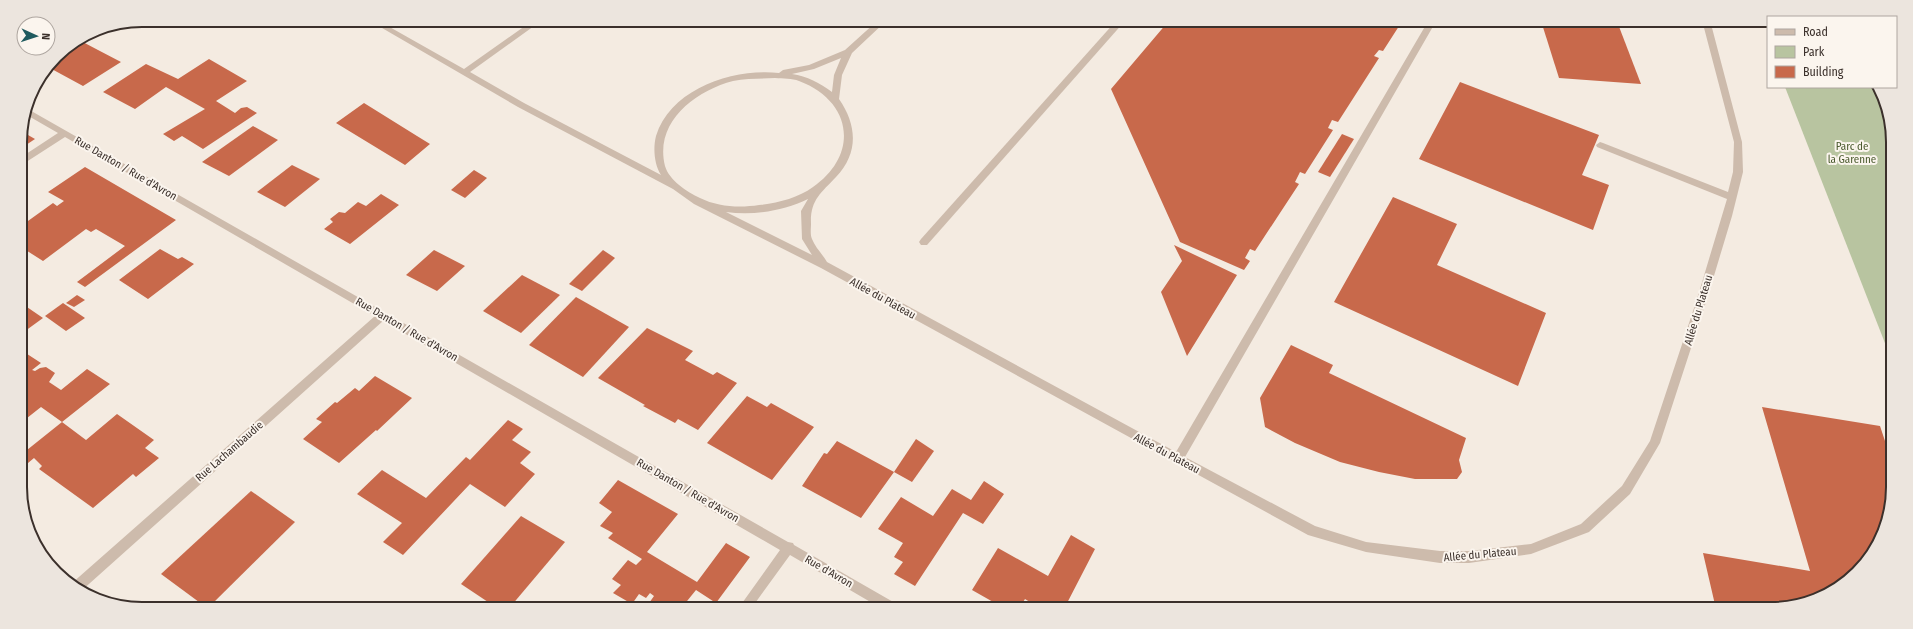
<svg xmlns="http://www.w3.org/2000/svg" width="1913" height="629" font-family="'Fira Sans Condensed',sans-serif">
<rect width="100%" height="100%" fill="#f4ebe1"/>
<polygon fill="#b8c4a0" points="1785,87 1875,87 1891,118 1890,356"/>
<g fill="#c8694b">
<polygon points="1167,23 1401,23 1383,51 1379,50 1374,56 1379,58 1338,122 1332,120 1328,128 1333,130 1305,174 1300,172 1295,182 1299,184 1255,251 1250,249 1245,258 1250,261 1244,270 1180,242 1111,89"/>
<polygon points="1542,24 1618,24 1641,84 1559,78"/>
<polygon points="79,40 98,50 121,62 83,86 48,67 56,56"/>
<polygon points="209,59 247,81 216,101 235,113 241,108 247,107 257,113 203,149 182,136 174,141 163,134 205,109 166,87 135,109 103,92 146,64 178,79"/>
<polygon points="1460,82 1599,135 1582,175 1609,185 1593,230 1419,159"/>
<polygon points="364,103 417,136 430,144 405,165 336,123"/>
<polygon points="253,126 278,140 229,176 202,162"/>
<polygon points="21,131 35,139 20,149 20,134"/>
<polygon points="1342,134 1354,139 1330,177 1318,172"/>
<polygon points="292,165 320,179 285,207 257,192"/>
<polygon points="85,167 176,220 85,287 77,282 125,246 96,229 91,232 86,229 43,261 21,247 21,226 53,203 57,206 64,201 48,192"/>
<polygon points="474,170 487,178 465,198 451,190"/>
<polygon points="381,194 399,205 350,244 324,229 333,222 330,219 339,212 345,213 358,202 366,206"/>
<polygon points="1393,197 1457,224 1437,265 1546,313 1518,386 1334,302"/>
<polygon points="1174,245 1237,275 1187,356 1161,292 1182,261"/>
<polygon points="160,249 178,259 182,257 194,264 148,299 119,280"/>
<polygon points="434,250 465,266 437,291 406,275"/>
<polygon points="603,250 615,258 582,291 569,284"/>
<polygon points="522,275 560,295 521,333 483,311"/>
<polygon points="77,295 85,300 74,307 66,303"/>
<polygon points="576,297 629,327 583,377 529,345"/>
<polygon points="63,303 85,318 66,331 45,316"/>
<polygon points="24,305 43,318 21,334 21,306"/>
<polygon points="647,328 693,351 685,360 713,375 717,372 737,383 698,430 678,419 675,423 643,406 645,405 598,378"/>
<polygon points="1291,345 1333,365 1329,373 1466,438 1459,460 1462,472 1457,479 1415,479 1379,472 1340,462 1295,443 1265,427 1260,398"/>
<polygon points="21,350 41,363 32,370 35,371 40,368 46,367 55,373 49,382 61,390 87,369 110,384 62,422 41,407 22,422"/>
<polygon points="375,376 412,398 377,431 376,430 339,463 303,439 322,422 316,419 335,402 337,403 355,388 359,391"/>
<polygon points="747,396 767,407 771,403 814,427 772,480 707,443"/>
<polygon points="1762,407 1880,426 1889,453 1889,519 1872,555 1845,584 1817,600 1779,609 1716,609 1703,553 1810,571"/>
<polygon points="117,414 154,440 145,448 159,458 136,477 133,474 93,508 39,469 42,466 34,458 22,468 22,454 62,422 86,440"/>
<polygon points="508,420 523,429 512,440 531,452 520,463 535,474 505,507 470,484 403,555 383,542 402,523 357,494 382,470 426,498 466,457 470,460"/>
<polygon points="916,439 934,451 912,482 894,472"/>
<polygon points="837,441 894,472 861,518 802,486 824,453 827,454"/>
<polygon points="618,480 678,514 647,552 697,582 726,543 750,557 716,603 696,590 683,606 675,606 669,602 666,606 647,606 654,596 650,593 646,598 639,594 632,604 613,593 621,585 612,579 628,560 636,565 642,559 608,538 613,533 600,526 612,512 599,503"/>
<polygon points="984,481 1004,494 983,524 963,513 915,586 894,574 903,562 894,557 903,543 878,529 901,497 933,516 952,489 971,500"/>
<polygon points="251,491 295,522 211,605 203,605 161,574"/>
<polygon points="521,516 565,542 511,606 494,606 461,584"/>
<polygon points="1071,535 1095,549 1065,607 1032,607 1033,604 1025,599 1020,607 1002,607 972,590 998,548 1048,576"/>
</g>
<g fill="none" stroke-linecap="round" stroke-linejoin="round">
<g fill="#cdbbac" fill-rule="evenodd">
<path d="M370 21H379L464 69 532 21H541L470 72 524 103 661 175C654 164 653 148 656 136 671 88 734 68 779 73L783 70 809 65 845 50 876 22H885L852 53 842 75 839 99C857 125 859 153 836 177 821 193 810 200 811 224 811 228 810 235 812 239 815 247 823 255 827 262L1176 452 1427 23H1435L1185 457 1315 526 1366 542 1440 551H1469L1531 544 1581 524 1622 486 1650 441 1697 299 1727 199 1597 147 1596 145 1600 142 1603 143 1728 192 1733 172 1734 142 1703 24H1711L1742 142 1743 172 1732 216 1707 299 1660 443 1630 494 1589 532 1531 554 1469 563H1440L1366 552 1308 535 821 268 694 204 673 189 518 107ZM841 58 834 75 832 92C820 83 807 76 792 74L814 69ZM775 78C783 79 792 78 799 81 852 101 860 154 813 187 798 198 778 203 759 205 740 208 718 207 700 198 687 192 669 180 665 166 654 122 695 91 733 81 747 78 761 79 775 78ZM808 199 801 211 802 239 812 255 726 212C753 216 783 211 808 199Z"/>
<polygon points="1115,22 1124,22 927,245 921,245 919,242 921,239"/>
<polygon points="26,108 788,542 793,543 794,545 895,603 897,607 879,607 790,555 753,606 740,606 780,550 383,321 80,592 71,584 375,316 65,137 20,166 20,158 58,133 25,114"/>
</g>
</g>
<g text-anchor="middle" stroke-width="4" stroke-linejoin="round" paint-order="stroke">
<g font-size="11" fill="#4a5a2e" stroke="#fbf5ee">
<text x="1852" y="150">Parc de<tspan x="1852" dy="13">la Garenne</tspan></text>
</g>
<g font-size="11" fill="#3b302b" stroke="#fbf5ee">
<text transform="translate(126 168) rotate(30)" y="4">Rue Danton / Rue d'Avron</text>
<text transform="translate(883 298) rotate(29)" y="4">Allée du Plateau</text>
<text transform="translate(1698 310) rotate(-73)" y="4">Allée du Plateau</text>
<text transform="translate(407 329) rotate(30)" y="4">Rue Danton / Rue d'Avron</text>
<text transform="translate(229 451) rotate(-41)" y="4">Rue Lachambaudie</text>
<text transform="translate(1167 453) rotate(28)" y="4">Allée du Plateau</text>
<text transform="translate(688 490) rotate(30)" y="4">Rue Danton / Rue d'Avron</text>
<text transform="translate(1480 554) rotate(-5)" y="4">Allée du Plateau</text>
<text transform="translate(829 571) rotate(30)" y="4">Rue d'Avron</text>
</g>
</g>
<path d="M0 0H1913V629H0ZM142 27H1771A115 115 0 0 1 1886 142V487A115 115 0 0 1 1771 602H142A115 115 0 0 1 27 487V142A115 115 0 0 1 142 27Z" fill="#ece5de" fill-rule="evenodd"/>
<path fill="none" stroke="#3b302b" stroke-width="2" d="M142 27H1771A115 115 0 0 1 1886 142V487A115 115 0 0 1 1771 602H142A115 115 0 0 1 27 487V142A115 115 0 0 1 142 27Z"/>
<rect x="1767" y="16" width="130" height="72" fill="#fbf5ee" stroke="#aea6a0"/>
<rect x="1775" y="29" width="20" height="6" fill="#cdbbac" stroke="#aea6a0"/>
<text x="1803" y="36" font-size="12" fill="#3b302b">Road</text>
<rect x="1775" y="46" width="20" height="12" fill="#b8c4a0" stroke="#aea6a0"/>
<text x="1803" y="56" font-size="12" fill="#3b302b">Park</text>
<rect x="1775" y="66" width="20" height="12" fill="#c8694b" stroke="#aea6a0"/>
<text x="1803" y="76" font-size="12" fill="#3b302b">Building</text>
<g transform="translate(36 36) rotate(93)"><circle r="19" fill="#fbf5ee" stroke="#aea6a0"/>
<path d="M0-3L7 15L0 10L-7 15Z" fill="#1f5a5e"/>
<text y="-6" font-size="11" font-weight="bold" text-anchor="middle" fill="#3b302b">N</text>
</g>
</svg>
